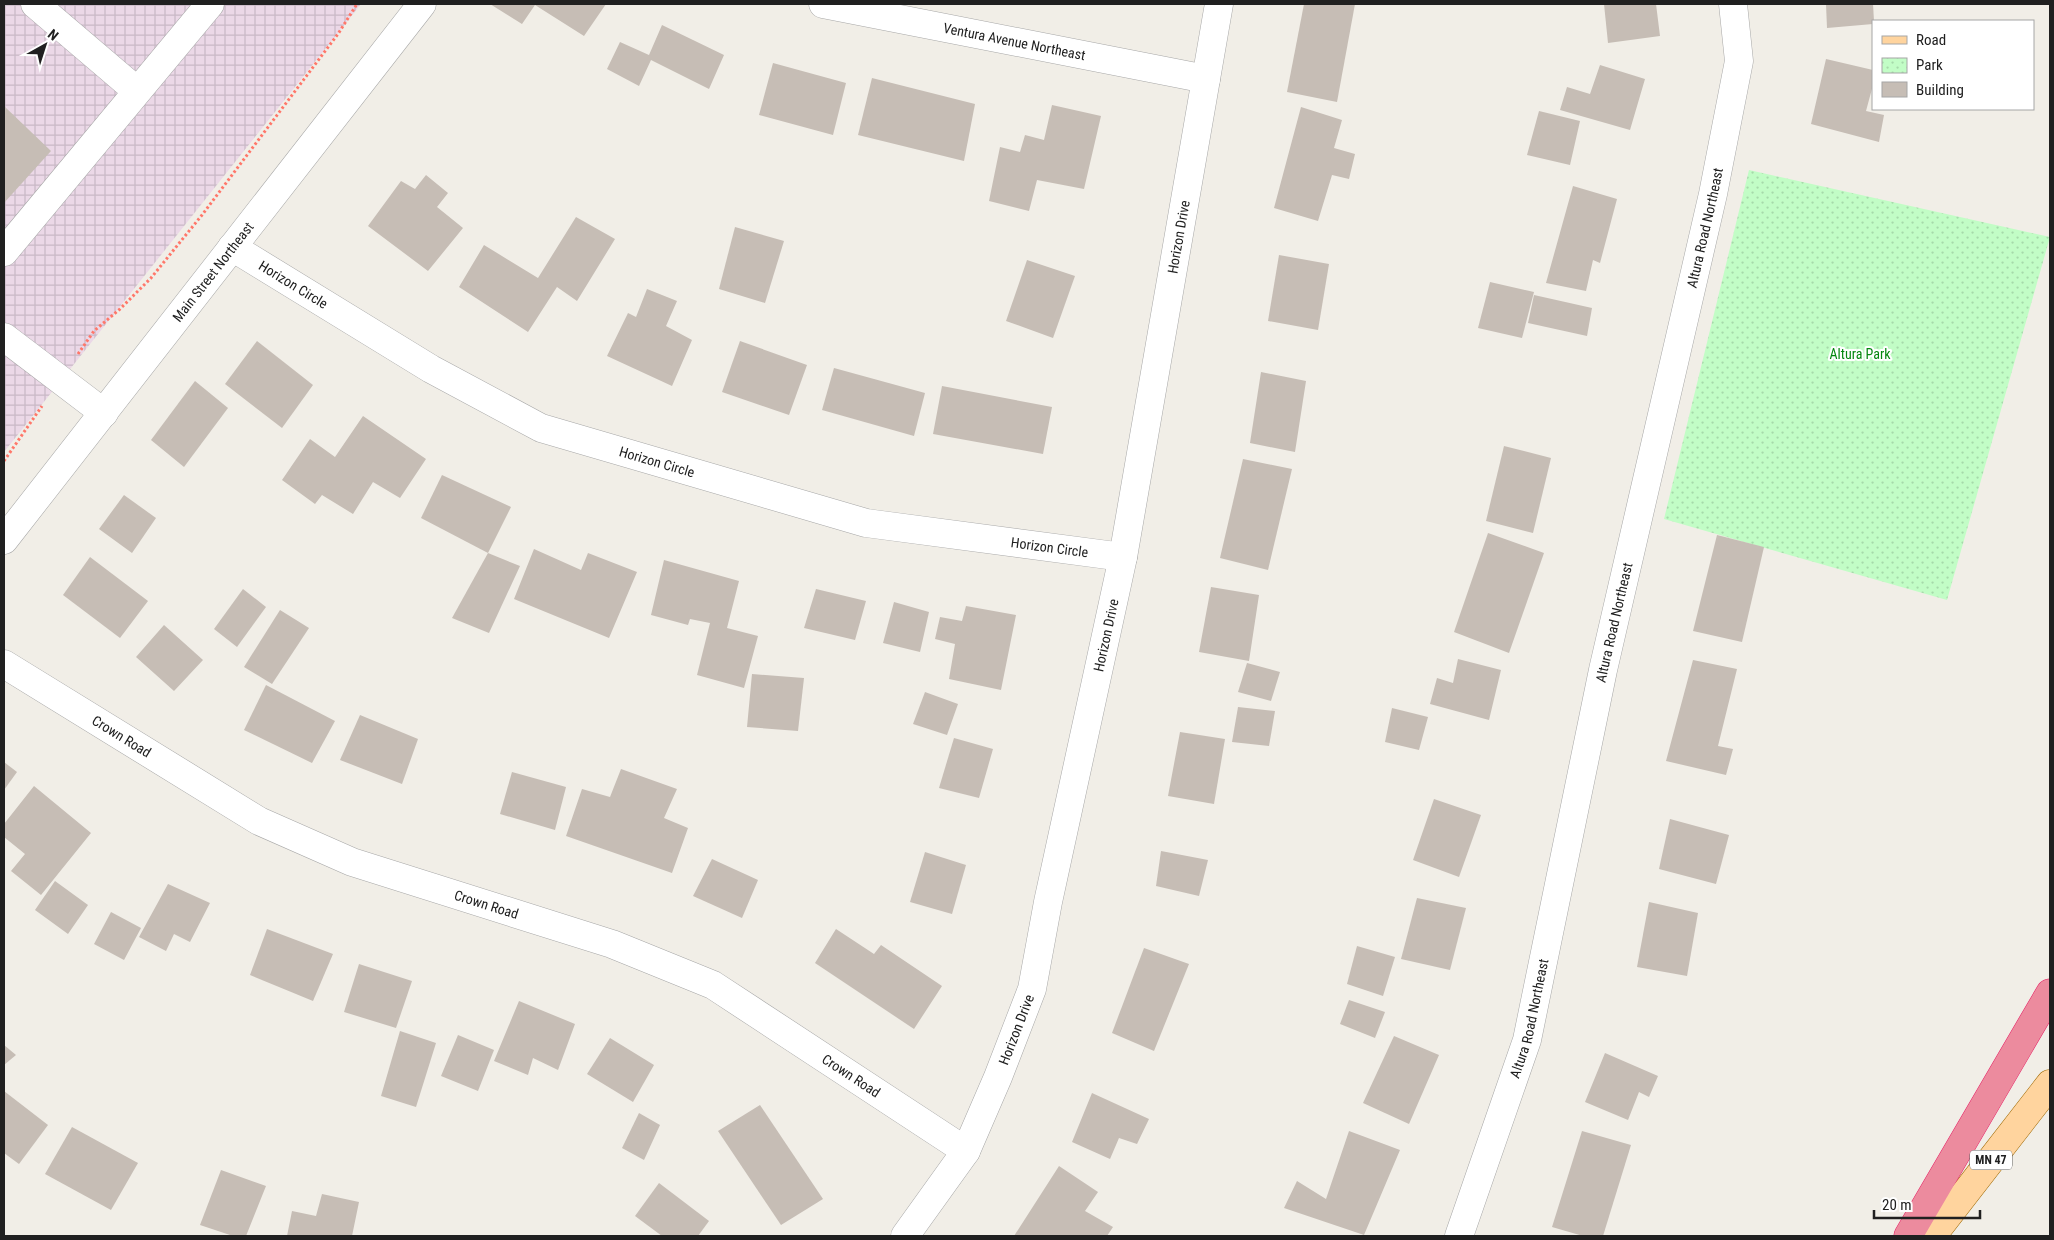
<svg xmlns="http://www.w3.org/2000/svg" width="2054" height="1240" font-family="'Roboto Condensed',sans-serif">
<defs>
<pattern id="industrial-grid" width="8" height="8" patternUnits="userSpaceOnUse" patternTransform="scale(1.25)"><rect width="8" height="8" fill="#ebd8e7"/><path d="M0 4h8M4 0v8" fill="none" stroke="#c9b9c6"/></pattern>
<pattern id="park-dots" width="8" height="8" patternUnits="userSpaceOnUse" patternTransform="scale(1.25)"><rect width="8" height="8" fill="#c2fdc6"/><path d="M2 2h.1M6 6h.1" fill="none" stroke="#a6d9aa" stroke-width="1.8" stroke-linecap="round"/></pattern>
</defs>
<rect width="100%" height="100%" fill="#f1eee7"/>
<polygon fill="url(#industrial-grid)" points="4,4 361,4 4,452"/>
<polygon fill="url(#park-dots)" points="1749,170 2050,237 1947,600 1664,519"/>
<g fill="#c6bdb5">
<polygon points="490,4 606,4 584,36 535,5 522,24"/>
<polygon points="1304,4 1355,4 1337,102 1287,92"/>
<polygon points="1604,4 1656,4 1660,36 1608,43"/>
<polygon points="1826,4 1873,4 1874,21 1873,24 1827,28"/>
<polygon points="662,25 724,55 709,89 651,60 639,86 607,69 620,42 649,55"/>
<polygon points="1826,59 1873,70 1873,85 1866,111 1884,115 1879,142 1811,124"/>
<polygon points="773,63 846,83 833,135 759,115"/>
<polygon points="1600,65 1645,79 1630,130 1560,110 1567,87 1590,94"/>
<polygon points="872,78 975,104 964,161 858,135"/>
<polygon points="1052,105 1101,116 1084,189 1037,180 1029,211 989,201 1000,147 1020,152 1025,135 1044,140"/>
<polygon points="4,106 51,151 4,203"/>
<polygon points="1301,107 1342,120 1334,148 1355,154 1349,179 1332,175 1318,221 1274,208"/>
<polygon points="1539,111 1580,121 1570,165 1527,155"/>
<polygon points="426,175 448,193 437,207 463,228 428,271 368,226 401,181 415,189"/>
<polygon points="1573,186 1617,199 1600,263 1593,260 1586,291 1546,283"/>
<polygon points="576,217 615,239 577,301 557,287 528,332 459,287 484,245 538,278"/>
<polygon points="735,227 784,241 765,303 719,289"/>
<polygon points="1279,255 1329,264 1318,330 1268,321"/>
<polygon points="1027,260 1075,276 1053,338 1006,321"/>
<polygon points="1490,282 1534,292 1522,338 1478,328"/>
<polygon points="647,289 677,301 666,326 692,340 672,386 607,356 628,313 636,317"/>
<polygon points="1534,295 1592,308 1587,336 1528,323"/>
<polygon points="257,341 313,385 282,428 225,384"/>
<polygon points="740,341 807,365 789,415 722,392"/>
<polygon points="834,368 925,393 914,436 822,410"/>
<polygon points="1261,372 1306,381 1295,452 1250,443"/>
<polygon points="195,381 228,408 184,467 151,440"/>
<polygon points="942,386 1052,407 1043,454 933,434"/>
<polygon points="363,416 426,459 400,498 373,482 353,514 322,495 315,504 282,480 310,439 335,457"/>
<polygon points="1504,446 1551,458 1533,533 1486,521"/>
<polygon points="1243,459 1292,469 1268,570 1220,558"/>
<polygon points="442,475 511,507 488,553 421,518"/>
<polygon points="124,495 156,518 132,553 99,529"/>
<polygon points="1488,533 1544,553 1509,653 1454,632"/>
<polygon points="1717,535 1764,547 1742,642 1693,631"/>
<polygon points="534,549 581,570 588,553 637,572 609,638 514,599"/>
<polygon points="488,553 520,566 489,633 452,618"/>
<polygon points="90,557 148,601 120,638 63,595"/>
<polygon points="664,560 739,581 727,628 758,636 744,688 697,675 710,623 690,619 688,625 651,615"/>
<polygon points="1211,587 1259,595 1249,661 1199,652"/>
<polygon points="243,589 266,607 237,647 214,629"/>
<polygon points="816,589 866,601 855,640 804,628"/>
<polygon points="894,602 929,612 920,652 883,643"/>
<polygon points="966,606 1016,615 1001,690 949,679 955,644 935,639 940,617 962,621"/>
<polygon points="280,610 309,628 272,684 244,667"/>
<polygon points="164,625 203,660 174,691 136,657"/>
<polygon points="1458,659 1501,670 1489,720 1430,704 1437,678 1453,683"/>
<polygon points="1693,660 1737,669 1718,746 1733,749 1726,775 1666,761"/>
<polygon points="1247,663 1280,672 1271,701 1238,692"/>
<polygon points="752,674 804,678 798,731 747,727"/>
<polygon points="266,685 335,721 312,763 244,730"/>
<polygon points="925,692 958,704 947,735 913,724"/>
<polygon points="1238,707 1275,711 1269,746 1232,742"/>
<polygon points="1392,708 1428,717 1419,750 1385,742"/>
<polygon points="360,715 418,739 402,784 340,760"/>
<polygon points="1180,732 1225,739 1214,804 1168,796"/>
<polygon points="954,738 993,749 979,798 939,788"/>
<polygon points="4,762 17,772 4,790"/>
<polygon points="621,769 677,789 664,818 688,828 672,873 566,836 582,789 610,797"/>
<polygon points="512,772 566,787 555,830 500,814"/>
<polygon points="34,786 91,833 41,895 11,871 25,854 4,837 4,824"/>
<polygon points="1434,799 1481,815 1459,877 1413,860"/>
<polygon points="1670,819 1729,835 1716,884 1659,869"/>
<polygon points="1161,851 1208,860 1199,896 1156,886"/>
<polygon points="925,852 966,865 952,914 910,902"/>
<polygon points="712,859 758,880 742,918 693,896"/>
<polygon points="55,881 88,905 68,934 35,910"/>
<polygon points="168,884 210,903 190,942 174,934 166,951 139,937"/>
<polygon points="1417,898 1466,908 1450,970 1401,959"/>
<polygon points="1649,902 1698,913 1687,976 1637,967"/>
<polygon points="111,912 141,928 124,960 94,944"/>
<polygon points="267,929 333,954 313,1001 250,975"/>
<polygon points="836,929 874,954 881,945 942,986 914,1029 815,963"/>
<polygon points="1357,946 1395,957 1383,996 1347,984"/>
<polygon points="1144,948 1189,964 1154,1051 1112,1033"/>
<polygon points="359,964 412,981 396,1028 344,1012"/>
<polygon points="1349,1000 1385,1012 1375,1038 1340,1024"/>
<polygon points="519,1001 575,1024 558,1070 533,1058 528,1075 494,1061"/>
<polygon points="400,1031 436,1043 416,1107 381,1096"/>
<polygon points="458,1035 494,1050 478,1091 441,1076"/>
<polygon points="1394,1036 1439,1055 1409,1124 1363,1103"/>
<polygon points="610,1038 654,1065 633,1102 587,1074"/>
<polygon points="4,1045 16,1055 4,1065"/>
<polygon points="1605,1053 1658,1076 1649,1097 1639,1092 1628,1120 1585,1102"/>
<polygon points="4,1091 48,1125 19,1164 4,1153"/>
<polygon points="1092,1093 1149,1119 1137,1144 1119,1138 1110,1159 1072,1142"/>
<polygon points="760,1105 823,1199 781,1225 718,1131"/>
<polygon points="639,1113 660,1125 644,1160 622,1148"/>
<polygon points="72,1127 138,1163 111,1210 45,1174"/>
<polygon points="1349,1131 1400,1150 1364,1235 1284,1208 1297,1181 1326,1199"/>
<polygon points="1582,1131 1631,1145 1603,1236 1583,1236 1552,1227"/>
<polygon points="1059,1166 1098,1192 1085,1211 1113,1227 1107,1236 1014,1236"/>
<polygon points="221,1170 266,1186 246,1236 233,1236 200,1225"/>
<polygon points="659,1183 709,1221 698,1236 662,1236 635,1216"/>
<polygon points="322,1194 359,1202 352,1236 287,1236 292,1211 316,1216"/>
</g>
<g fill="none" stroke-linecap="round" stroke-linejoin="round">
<defs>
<g id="minor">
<polyline points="35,4 137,91"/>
<path id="s1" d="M823 4 1206 79"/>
<path id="s2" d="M232 247 431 369 541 428 866 523 1123 557"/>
<polyline points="4,252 210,4"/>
<polyline points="4,337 104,413"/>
<path id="s3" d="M4 540 422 4"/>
<path id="s4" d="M4 664 259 821 352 862 612 944 713 985 966 1151"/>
<path id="s5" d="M905 1236 966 1151 998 1077 1032 989 1048 902 1123 557 1219 4"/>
<path id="s6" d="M1459 1236 1527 1040 1603 670 1713 194 1739 61 1733 4"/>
</g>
<polyline id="major" points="1932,1236 2050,1084"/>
<polyline id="highway" points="1908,1236 2050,993"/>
</defs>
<use href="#minor" stroke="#a7a7a7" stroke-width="29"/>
<use href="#major" stroke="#9d6700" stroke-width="29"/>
<use href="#highway" stroke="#e51e64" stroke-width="29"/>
<g stroke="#ff776a" stroke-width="3" stroke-dasharray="2.5 2.5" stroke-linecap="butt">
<polyline points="78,354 94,331 120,309 151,278 202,215 338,34 357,4"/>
<polyline points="4,461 42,406"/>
</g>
<use href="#minor" stroke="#fff" stroke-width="28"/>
<use href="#major" stroke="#ffd49e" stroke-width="28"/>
<use href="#highway" stroke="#ec8b9e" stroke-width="28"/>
</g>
<g text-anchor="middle" stroke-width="4" stroke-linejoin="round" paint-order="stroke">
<rect fill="#fff" stroke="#636363" stroke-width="1" x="1970" y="1150.5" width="42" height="19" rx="4"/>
<g font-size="12" font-weight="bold" fill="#202020">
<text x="1991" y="1164">MN 47</text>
</g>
<g font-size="14" fill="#202020" stroke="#fff">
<text dy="5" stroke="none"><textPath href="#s1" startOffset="195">Ventura Avenue Northeast</textPath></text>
<text dy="5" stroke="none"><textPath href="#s6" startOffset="1039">Altura Road Northeast</textPath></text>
<text dy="5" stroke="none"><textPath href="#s5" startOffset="1046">Horizon Drive</textPath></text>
<text dy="5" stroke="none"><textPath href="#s3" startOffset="340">Main Street Northeast</textPath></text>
<text dy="5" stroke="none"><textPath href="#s2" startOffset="72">Horizon Circle</textPath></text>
<text dy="5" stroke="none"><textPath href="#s2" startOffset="479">Horizon Circle</textPath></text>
<text dy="5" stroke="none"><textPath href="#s2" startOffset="882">Horizon Circle</textPath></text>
<text dy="5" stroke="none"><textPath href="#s6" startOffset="634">Altura Road Northeast</textPath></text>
<text dy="5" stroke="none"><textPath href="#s5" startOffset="641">Horizon Drive</textPath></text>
<text dy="5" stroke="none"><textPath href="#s4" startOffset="138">Crown Road</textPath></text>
<text dy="5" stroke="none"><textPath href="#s4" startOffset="542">Crown Road</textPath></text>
<text dy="5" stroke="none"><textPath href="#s6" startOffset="229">Altura Road Northeast</textPath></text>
<text dy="5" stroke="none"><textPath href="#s5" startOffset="236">Horizon Drive</textPath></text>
<text dy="5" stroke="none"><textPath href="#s4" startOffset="948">Crown Road</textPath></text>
</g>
<g font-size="14" fill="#05870f" stroke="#fff">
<text x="1860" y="359">Altura Park</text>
</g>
</g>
<rect width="2054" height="1240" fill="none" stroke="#202020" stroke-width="10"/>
<rect x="1872" y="20" width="162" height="90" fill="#ffffff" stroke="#a6a6a6"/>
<rect x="1882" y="36" width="25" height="8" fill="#ffd49e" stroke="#a6a6a6"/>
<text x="1916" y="45" font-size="15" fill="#202020">Road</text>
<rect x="1882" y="58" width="25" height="15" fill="url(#park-dots)" stroke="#a6a6a6"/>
<text x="1916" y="70" font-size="15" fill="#202020">Park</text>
<rect x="1882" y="82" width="25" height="15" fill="#c6bdb5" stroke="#a6a6a6"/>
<text x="1916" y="95" font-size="15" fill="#202020">Building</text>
<g transform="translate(45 45) rotate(39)" stroke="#ffffff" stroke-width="4" paint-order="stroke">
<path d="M0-4L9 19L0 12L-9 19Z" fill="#202020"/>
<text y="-8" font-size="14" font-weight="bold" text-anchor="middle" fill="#202020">N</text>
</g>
<path d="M1874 1210v8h106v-8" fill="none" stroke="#202020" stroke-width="2.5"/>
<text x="1882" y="1210" font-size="15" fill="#202020" stroke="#ffffff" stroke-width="4" paint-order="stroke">20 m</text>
</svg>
